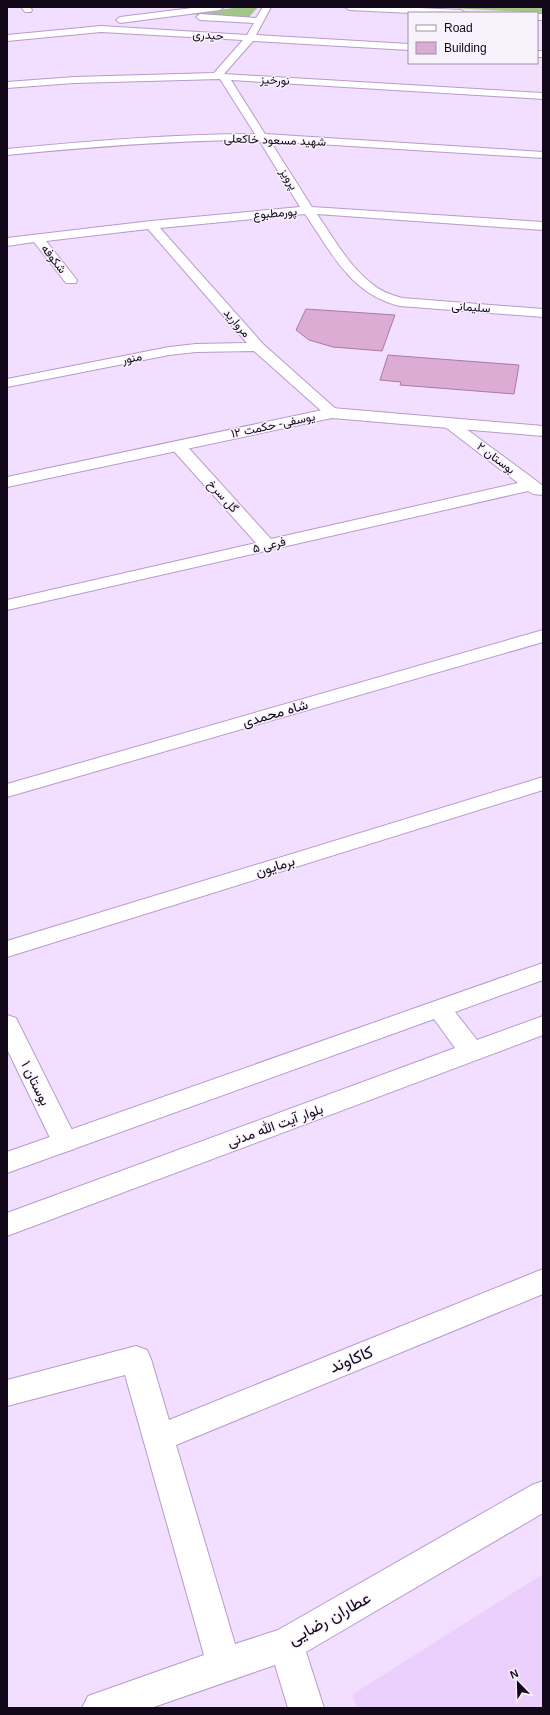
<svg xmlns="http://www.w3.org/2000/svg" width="550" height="1715" font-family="Helvetica,Vazirmatn,sans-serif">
<rect width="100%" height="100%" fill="#f2dfff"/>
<polygon fill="#ebcffd" points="543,1574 543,1708 356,1708 353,1694"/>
<g fill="#a4c58a">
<polygon points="242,7 258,7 248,18 187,14"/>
<polygon points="432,7 543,7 543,13 433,7"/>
</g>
<g fill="#dcacd5" stroke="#a87ba1">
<polygon points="306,309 395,315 382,351 333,347 309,340 296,330"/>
<polygon points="388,355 426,358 519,365 514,394 400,385 401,382 380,380"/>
</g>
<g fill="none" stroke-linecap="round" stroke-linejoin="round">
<defs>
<g id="street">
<polygon points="21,7 30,7 32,10 31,12 25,12"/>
<polygon points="200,7 224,7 220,10 120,23 116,20 120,17"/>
<path d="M263 7H271L256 35 409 44V50L253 41 224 74 543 93V99L231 80 265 134 543 152V158L270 141 312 207 543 222V230L317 214C333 237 348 265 371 283 380 291 391 295 402 298L543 309V317L400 306C350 294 332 253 305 214L160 228 263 344 337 410 340 413 337 416 332 418 327 416 254 351 196 352 169 355 7 387V379L169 347 196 344 247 343 148 229 46 241 77 280 76 283H66L34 242 7 246V238L151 221 300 207 259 140C175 140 90 147 7 155V149C89 141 173 134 255 134L220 79 74 83 7 88V82L74 77 214 73 243 40 101 32 7 41V35L101 26 247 35 254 23 200 20 196 17 200 14 256 18Z"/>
<rect x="537" y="51" width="6" height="6"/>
<polygon points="449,418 454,420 538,482 543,486 543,495 533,494 528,491 7,610 7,600 256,543 172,449 170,446 172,443 178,441 184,443 271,539 518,483 444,426 441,423 444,420"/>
<polygon points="543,630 543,642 7,797 7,784"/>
<polygon points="543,777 543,790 7,957 7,941"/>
<polygon points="7,1015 16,1018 78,1142 74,1149 65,1152 56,1149 52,1142 7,1049"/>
<polygon points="543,1269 543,1294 176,1445 235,1644 278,1630 532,1485 543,1481 543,1513 306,1652 324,1708 288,1708 275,1665 151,1708 82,1708 88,1696 204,1655 125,1375 7,1406 7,1380 136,1346 147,1350 151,1359 169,1420"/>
</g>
<g id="secondary">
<polygon points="345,7 398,7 461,10 465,13 412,13 349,10"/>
<rect x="537" y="14" width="6" height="6"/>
<polygon points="332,408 543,426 543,436 332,418 7,487 7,477"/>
<polygon points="543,963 543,980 455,1012 477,1040 543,1016 543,1035 7,1236 7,1213 455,1048 434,1019 7,1173 7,1152"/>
</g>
</defs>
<use href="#street" stroke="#b89acc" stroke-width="2"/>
<use href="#secondary" stroke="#b89acc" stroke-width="2"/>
<use href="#street" fill="#fff" fill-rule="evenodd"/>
<use href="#secondary" fill="#fff" fill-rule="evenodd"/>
</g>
<g text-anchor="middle" stroke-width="3" stroke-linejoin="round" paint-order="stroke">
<g font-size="12" fill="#130819" stroke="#f8f2fc">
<text transform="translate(208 35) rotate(3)" y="4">حیدری</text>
<text transform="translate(275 80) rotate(3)" y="4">نورخیز</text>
<text transform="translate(275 140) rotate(2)" y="4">شهید مسعود خاکعلی</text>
<text transform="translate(289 179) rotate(58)" y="4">پرویز</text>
<text transform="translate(275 213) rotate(-5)" y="4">پورمطبوع</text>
<text transform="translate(54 259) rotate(52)" y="4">شکوفه</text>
<text transform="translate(471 307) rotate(4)" y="4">سلیمانی</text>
<text transform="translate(237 323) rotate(49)" y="4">مروارید</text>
<text transform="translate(132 358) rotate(-11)" y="4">منور</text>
<text transform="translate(273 425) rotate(-12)" y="4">یوسفی- حکمت ۱۲</text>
<text transform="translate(496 458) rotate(37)" y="4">بوستان ۲</text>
<text transform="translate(223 496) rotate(48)" y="4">گل سرخ</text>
<text transform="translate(269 545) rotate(-13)" y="4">فرعی ۵</text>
</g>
<g font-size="14" fill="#130819" stroke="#f8f2fc">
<text transform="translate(275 713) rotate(-16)" y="5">شاه محمدی</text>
<text transform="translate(275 866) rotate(-17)" y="5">برمایون</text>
<text transform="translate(36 1083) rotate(64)" y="5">بوستان ۱</text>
<text transform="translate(275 1125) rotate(-20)" y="5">بلوار آیت الله مدنی</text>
</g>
<g font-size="17" fill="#130819" stroke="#f8f2fc">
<text transform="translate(351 1359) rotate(-22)" y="6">کاکاوند</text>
<text transform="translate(329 1618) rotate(-29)" y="6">عطاران رضایی</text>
</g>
</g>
<rect width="550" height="1715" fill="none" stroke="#130819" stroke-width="16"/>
<rect x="408" y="12" width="130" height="52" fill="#f8f2fc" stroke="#9c94a1"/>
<rect x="416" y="25" width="20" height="6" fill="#ffffff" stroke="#9c94a1"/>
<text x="444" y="32" font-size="12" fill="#130819">Road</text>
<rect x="416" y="42" width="20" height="12" fill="#dcacd5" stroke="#9c94a1"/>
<text x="444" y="52" font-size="12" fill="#130819">Building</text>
<g transform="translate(518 1683) rotate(337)" stroke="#f8f2fc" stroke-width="3" paint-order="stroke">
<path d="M0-3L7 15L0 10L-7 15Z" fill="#130819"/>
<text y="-6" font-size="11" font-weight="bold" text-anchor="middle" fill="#130819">N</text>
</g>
</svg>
